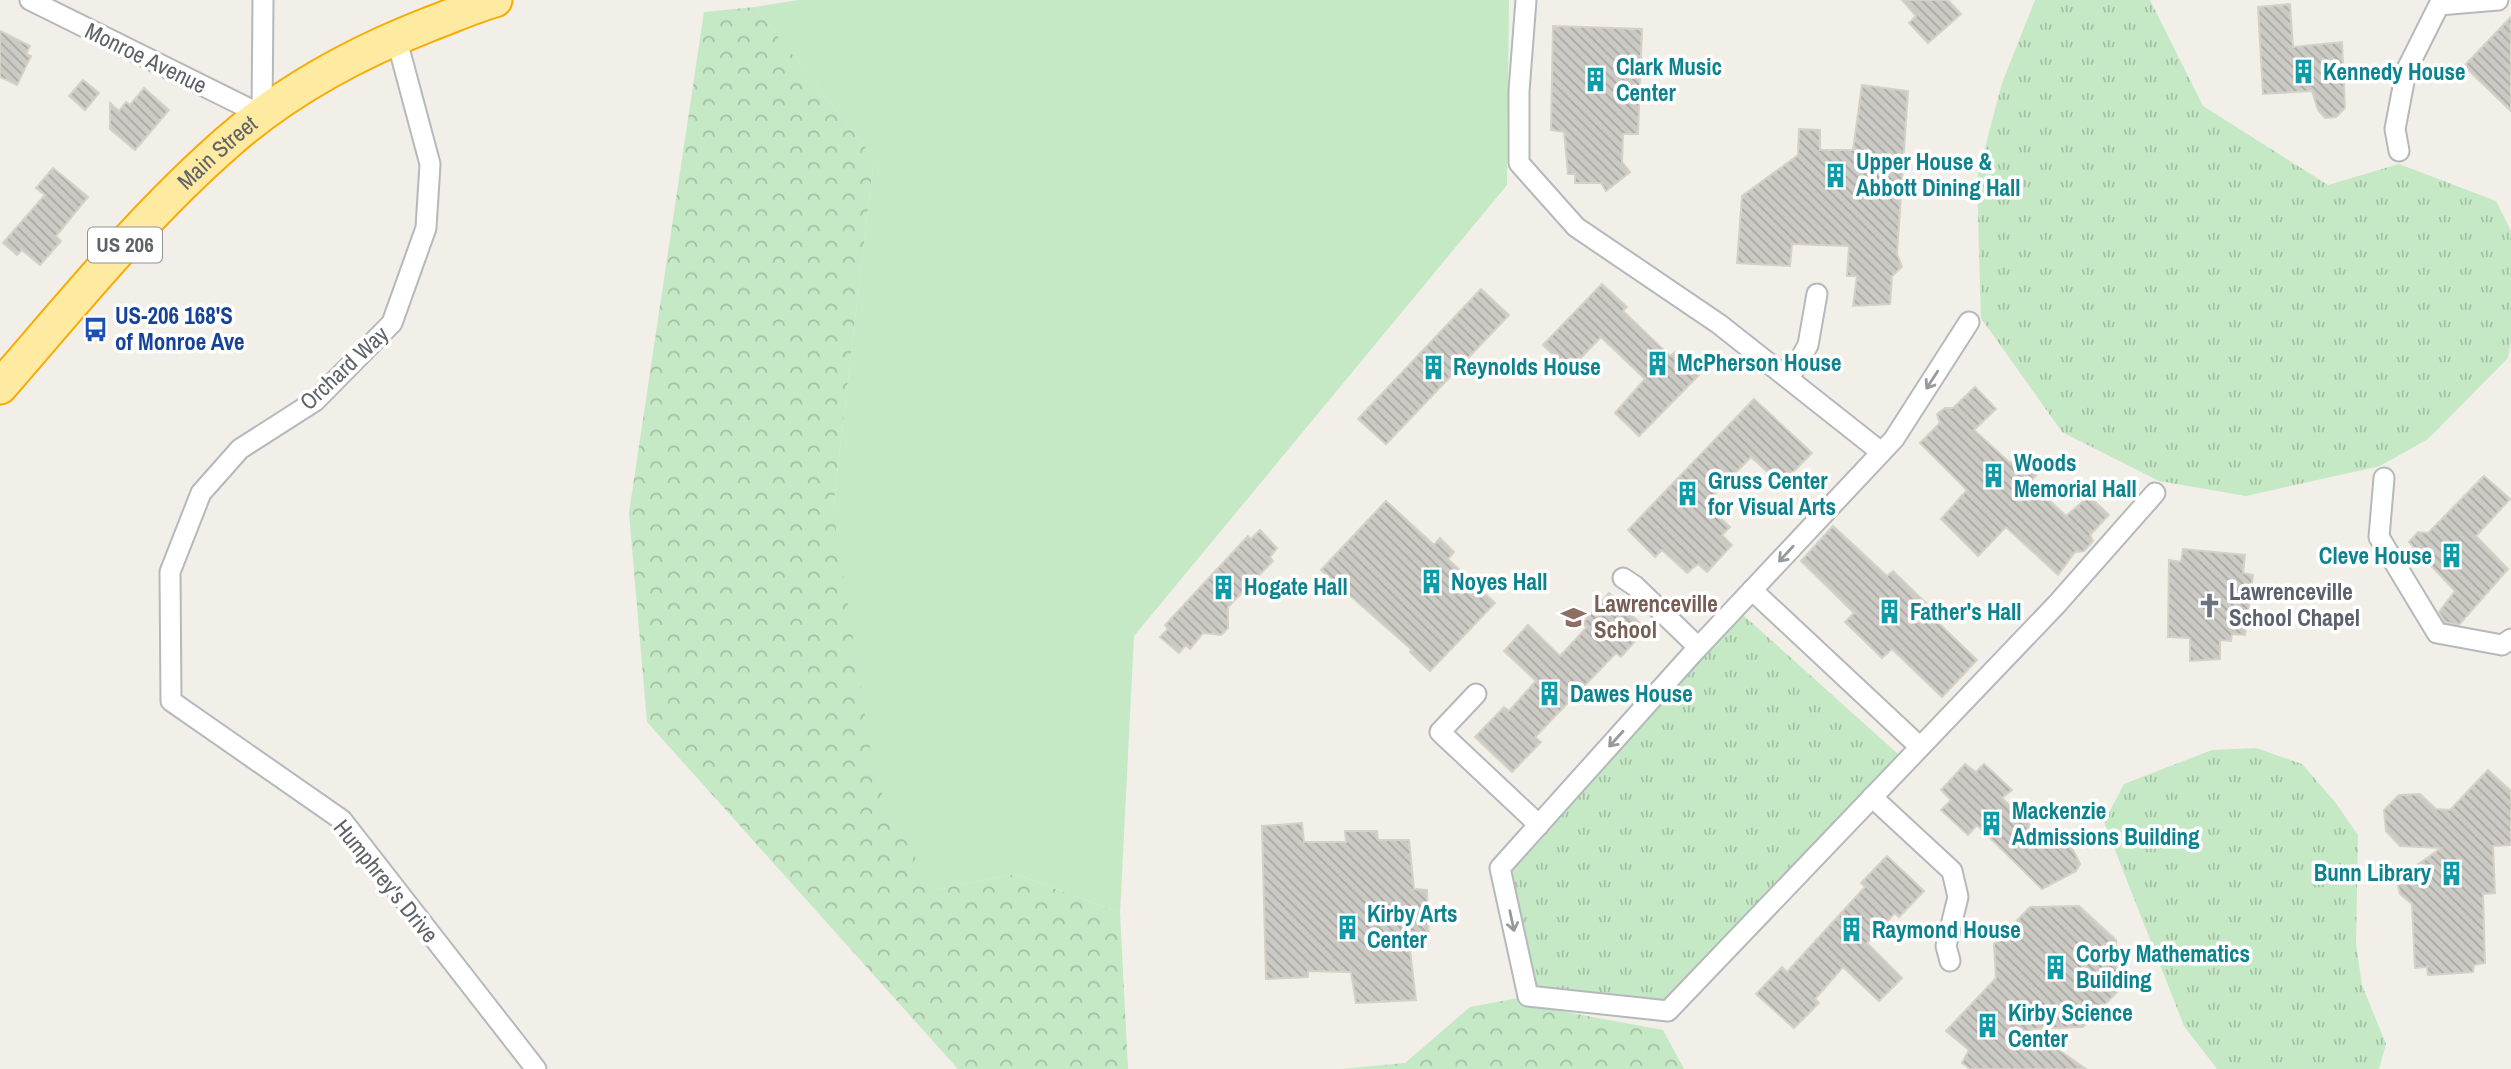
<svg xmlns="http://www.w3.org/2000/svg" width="2511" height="1069" font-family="'Archivo Narrow',sans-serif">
<defs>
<pattern id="grass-tufts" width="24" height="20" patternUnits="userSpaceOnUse" patternTransform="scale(1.75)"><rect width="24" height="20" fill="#c5e8c5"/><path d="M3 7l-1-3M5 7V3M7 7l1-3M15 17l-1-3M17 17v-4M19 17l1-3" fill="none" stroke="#a3c0a4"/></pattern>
<pattern id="forest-crowns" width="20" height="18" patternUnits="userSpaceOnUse" patternTransform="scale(1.75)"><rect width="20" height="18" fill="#c5e8c5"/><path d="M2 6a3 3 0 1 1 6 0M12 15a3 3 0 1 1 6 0" fill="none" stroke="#a3c0a4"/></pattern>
<pattern id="building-back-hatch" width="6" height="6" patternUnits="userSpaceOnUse" patternTransform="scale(1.75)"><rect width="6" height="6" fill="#cccac5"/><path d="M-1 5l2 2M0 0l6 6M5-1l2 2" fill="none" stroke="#a9a8a4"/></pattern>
</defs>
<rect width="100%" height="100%" fill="#f1efe8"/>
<g fill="url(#grass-tufts)">
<polygon points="2035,0 2150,0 2203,106 2328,185 2399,164 2496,201 2511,231 2511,341 2508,358 2428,439 2380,466 2246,496 2159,481 2062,432 1981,318 1977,178 2002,83"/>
<polygon points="1742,614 1898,754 1664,1001 1535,987 1510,871"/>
<polygon points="2256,748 2302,764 2335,802 2358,835 2356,944 2362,985 2386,1044 2379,1069 2217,1069 2184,1026 2104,822 2124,784 2212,750"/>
</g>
<g fill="url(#forest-crowns)">
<polygon points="755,7 874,158 833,510 932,890 1016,874 1120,913 1128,1069 958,1069 647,722 629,513 704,12"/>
<polygon points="1528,996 1555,1010 1663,1030 1684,1069 1341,1069 1405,1063 1470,1007"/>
</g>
<polygon fill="#c5e8c5" points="798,0 1509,0 1507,185 1134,636 1120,913 1016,874 932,890 875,780 833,510 874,158 755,7"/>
<g fill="url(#building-back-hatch)" stroke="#d6d1c6" stroke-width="2">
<polygon points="1902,0 1948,0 1961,14 1928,43 1909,23 1916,16"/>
<polygon points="2290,4 2293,47 2342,42 2345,108 2336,117 2325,118 2318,110 2312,91 2263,94 2258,7"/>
<polygon points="2511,17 2511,111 2464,66"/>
<polygon points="1553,26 1642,29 1638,134 1623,134 1622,162 1630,172 1606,191 1601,183 1575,183 1575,174 1568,174 1564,132 1551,130"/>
<polygon points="0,31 30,46 26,54 31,56 17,85 0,77"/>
<polygon points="83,80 99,93 85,110 69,96"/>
<polygon points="1862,85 1908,91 1897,254 1902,267 1892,276 1890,304 1853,306 1857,276 1847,276 1849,246 1792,244 1790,266 1737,263 1742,196 1798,155 1799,129 1820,130 1820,150 1853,150"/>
<polygon points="144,88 169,110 135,150 110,129 110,103 119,111 126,102 130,105"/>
<polygon points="53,168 88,197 56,236 61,241 40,265 22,250 17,255 3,243 45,195 36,188"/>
<polygon points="1602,284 1627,307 1623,311 1670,356 1675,352 1699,375 1639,436 1615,413 1645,379 1601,337 1569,370 1543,345"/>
<polygon points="1481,289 1509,315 1386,444 1358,419"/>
<polygon points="1975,387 1996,409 1974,430 2010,463 2022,452 2041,470 2030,482 2066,516 2089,496 2109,515 2090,535 2093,541 2084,551 2075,552 2058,575 2006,527 1978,556 1941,519 1967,490 1920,443 1940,423 1937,414 1945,408 1953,408"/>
<polygon points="1754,399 1812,453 1781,484 1751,457 1705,504 1730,527 1722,535 1732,545 1707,572 1698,564 1687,573 1662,550 1655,557 1628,530"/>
<polygon points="2484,476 2510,499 2476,536 2508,569 2459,625 2445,622 2439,612 2455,591 2409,542 2418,532 2428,533"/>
<polygon points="1386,501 1434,545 1440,538 1454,552 1448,559 1495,603 1430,671 1410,652 1412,650 1321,570"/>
<polygon points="1833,526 1887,576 1893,571 1930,607 1926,611 1977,660 1942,697 1892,649 1882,658 1845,622 1854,613 1801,561"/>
<polygon points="1260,530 1277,548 1270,557 1273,561 1228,607 1228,628 1221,635 1203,633 1190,649 1186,645 1179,653 1160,637 1168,629 1165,625 1248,536 1251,539"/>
<polygon points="2183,549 2245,555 2243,573 2253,575 2245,635 2232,634 2231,641 2220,640 2220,659 2190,661 2190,638 2168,637 2169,560 2181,562"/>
<polygon points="1609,593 1646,629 1621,657 1616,653 1535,737 1541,742 1512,772 1475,737 1504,707 1509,711 1536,681 1504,651 1528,625 1560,656 1587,627 1582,624"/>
<polygon points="1965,764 1976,772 1984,764 2012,790 2002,798 2042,837 2037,843 2067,846 2073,850 2080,864 2076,871 2042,889 1977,825 1968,835 1941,810 1951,800 1941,790"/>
<polygon points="2488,770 2511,791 2511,845 2493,846 2495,893 2483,894 2485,963 2474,965 2473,972 2428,975 2427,967 2415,968 2412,904 2400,894 2397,882 2400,877 2441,848 2400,846 2386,831 2384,810 2399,795 2420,794 2436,809 2450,810"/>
<polygon points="1302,823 1304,842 1346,842 1345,831 1377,831 1378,840 1409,840 1414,889 1427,890 1429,940 1409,942 1416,1000 1356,1003 1351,972 1308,971 1308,977 1266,979 1262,826"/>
<polygon points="1887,856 1924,891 1899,917 1895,913 1867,943 1902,978 1879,1001 1843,967 1815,999 1819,1003 1794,1028 1756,994 1782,967 1787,972 1865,887 1861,883"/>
<polygon points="2079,906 2116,940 2118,991 2083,1027 2029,1029 2086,1069 1970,1069 1962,1063 1969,1050 1946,1031 1996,978 1994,944 2030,907"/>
</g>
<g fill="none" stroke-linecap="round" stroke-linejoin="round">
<defs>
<g id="minor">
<polyline points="30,0 262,115 263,0"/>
<polyline points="1526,0 1519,91 1519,163 1576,227 1719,324 1881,452"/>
<polyline points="396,37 430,164 426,228 392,323 315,401 240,449 201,493 170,572 171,701 342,820 536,1069"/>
<polyline points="2399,151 2395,129 2406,71 2439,5 2498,0"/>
<polyline points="1969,322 1894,439 1693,653 1500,868 1528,996 1668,1011 2057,604 2155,493"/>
<polyline points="1789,379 1808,345 1817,294"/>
<polyline points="2384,478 2379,537 2437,633 2502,645 2511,639"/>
<polyline points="1623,578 1635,586 1698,647"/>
<polyline points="1752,590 1920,747"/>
<polyline points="1476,694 1440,732 1539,825"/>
<polyline points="1872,797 1952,871 1958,897 1946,946 1950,961"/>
</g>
<g id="trunk">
<path id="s1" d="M0 387C73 303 144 215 229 141 287 90 358 52 430 24 452 16 473 6 495 0"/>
</g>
</defs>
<use href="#minor" stroke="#b5b8bc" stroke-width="23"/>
<use href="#trunk" stroke="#f9ab00" stroke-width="37"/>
<use href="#minor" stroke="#fff" stroke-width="19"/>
<use href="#trunk" stroke="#feeaa1" stroke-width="33"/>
</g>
<defs><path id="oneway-shaft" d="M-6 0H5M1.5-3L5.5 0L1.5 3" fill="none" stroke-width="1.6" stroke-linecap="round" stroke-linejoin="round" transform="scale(1.75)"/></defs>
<g stroke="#979a9d">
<use href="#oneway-shaft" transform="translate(1932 380) rotate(123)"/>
<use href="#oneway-shaft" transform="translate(1786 554) rotate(133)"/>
<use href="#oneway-shaft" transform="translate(1616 739) rotate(132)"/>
<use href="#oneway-shaft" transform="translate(1512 921) rotate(78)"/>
</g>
<defs>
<symbol id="building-bare" viewBox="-9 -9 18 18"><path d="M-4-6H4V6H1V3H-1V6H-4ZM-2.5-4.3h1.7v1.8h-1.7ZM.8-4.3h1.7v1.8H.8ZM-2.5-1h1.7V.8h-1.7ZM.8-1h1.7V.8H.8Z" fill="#0f9aa8" stroke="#fff" stroke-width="2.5" paint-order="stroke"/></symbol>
<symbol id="bus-bare" viewBox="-9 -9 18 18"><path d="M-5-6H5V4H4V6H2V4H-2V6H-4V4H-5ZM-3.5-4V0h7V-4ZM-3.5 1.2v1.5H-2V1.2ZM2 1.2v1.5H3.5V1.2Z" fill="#1a4fb4" stroke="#fff" stroke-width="2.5" paint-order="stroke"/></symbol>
<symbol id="church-bare" viewBox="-9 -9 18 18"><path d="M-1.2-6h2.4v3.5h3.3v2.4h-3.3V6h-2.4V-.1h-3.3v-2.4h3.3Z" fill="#6b7280" stroke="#fff" stroke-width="2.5" paint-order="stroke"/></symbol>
<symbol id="school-bare" viewBox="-9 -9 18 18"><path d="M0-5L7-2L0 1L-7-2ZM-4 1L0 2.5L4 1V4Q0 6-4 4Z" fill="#8d6e63" stroke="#fff" stroke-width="2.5" paint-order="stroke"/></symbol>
</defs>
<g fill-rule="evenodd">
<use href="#building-bare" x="2286" y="54" width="35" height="35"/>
<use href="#building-bare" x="1578" y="62" width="35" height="35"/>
<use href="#building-bare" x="1818" y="158" width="35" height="35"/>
<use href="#bus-bare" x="78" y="312" width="35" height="35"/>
<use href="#building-bare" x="1640" y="346" width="35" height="35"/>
<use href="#building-bare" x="1416" y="350" width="35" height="35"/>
<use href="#building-bare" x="1976" y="458" width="35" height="35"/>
<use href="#building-bare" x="1670" y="476" width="35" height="35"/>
<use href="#building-bare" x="2434" y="538" width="35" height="35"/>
<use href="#building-bare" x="1414" y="564" width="35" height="35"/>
<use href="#building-bare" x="1206" y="570" width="35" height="35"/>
<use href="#church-bare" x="2192" y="588" width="35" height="35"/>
<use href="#building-bare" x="1872" y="594" width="35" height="35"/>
<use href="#school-bare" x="1556" y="600" width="35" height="35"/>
<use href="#building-bare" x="1532" y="676" width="35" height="35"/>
<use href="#building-bare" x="1974" y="806" width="35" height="35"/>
<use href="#building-bare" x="2434" y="856" width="35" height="35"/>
<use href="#building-bare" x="1330" y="910" width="35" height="35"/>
<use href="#building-bare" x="1834" y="912" width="35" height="35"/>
<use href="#building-bare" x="2038" y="950" width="35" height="35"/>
<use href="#building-bare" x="1970" y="1008" width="35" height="35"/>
</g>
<g text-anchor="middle" stroke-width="7" stroke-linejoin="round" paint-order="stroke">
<rect fill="#fff" stroke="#8f9295" stroke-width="2" x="88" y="227.5" width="74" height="35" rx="5"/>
<g font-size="21" font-weight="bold" fill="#5f6368">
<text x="125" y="252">US 206</text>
</g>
<g font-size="23" fill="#5f6368" stroke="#fff">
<text transform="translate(146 58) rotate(26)" y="8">Monroe Avenue</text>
<text dy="8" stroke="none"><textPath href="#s1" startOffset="320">Main Street</textPath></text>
<text transform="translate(344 368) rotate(-43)" y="8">Orchard Way</text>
<text transform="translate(386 881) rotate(51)" y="8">Humphrey's Drive</text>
</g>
<g font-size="23" font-weight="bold" fill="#0d838f" stroke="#fff" text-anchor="start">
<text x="1616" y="75">Clark Music<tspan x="1616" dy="26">Center</tspan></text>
<text x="2323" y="80">Kennedy House</text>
<text x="1856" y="170">Upper House &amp;<tspan x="1856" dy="26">Abbott Dining Hall</tspan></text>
<text x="1677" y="371">McPherson House</text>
<text x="1453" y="375">Reynolds House</text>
<text x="2014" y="471">Woods<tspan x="2014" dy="26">Memorial Hall</tspan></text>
<text x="1708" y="489">Gruss Center<tspan x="1708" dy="26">for Visual Arts</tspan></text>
<text x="2432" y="564" text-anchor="end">Cleve House</text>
<text x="1451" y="590">Noyes Hall</text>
<text x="1244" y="595">Hogate Hall</text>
<text x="1910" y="620">Father's Hall</text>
<text x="1570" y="702">Dawes House</text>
<text x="2012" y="819">Mackenzie<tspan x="2012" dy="26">Admissions Building</tspan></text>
<text x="2431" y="881" text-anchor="end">Bunn Library</text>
<text x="1367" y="922">Kirby Arts<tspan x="1367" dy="26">Center</tspan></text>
<text x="1872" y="938">Raymond House</text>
<text x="2076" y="962">Corby Mathematics<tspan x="2076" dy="26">Building</tspan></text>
<text x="2008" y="1021">Kirby Science<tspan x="2008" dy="26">Center</tspan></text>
</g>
<g font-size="23" font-weight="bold" fill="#164399" stroke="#fff" text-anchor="start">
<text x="115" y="324">US-206 168'S<tspan x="115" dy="26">of Monroe Ave</tspan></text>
</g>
<g font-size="23" font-weight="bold" fill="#5b616d" stroke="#fff" text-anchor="start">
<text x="2229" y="600">Lawrenceville<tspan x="2229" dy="26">School Chapel</tspan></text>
</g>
<g font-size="23" font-weight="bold" fill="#785e54" stroke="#fff" text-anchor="start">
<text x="1594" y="612">Lawrenceville<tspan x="1594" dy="26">School</tspan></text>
</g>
</g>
</svg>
